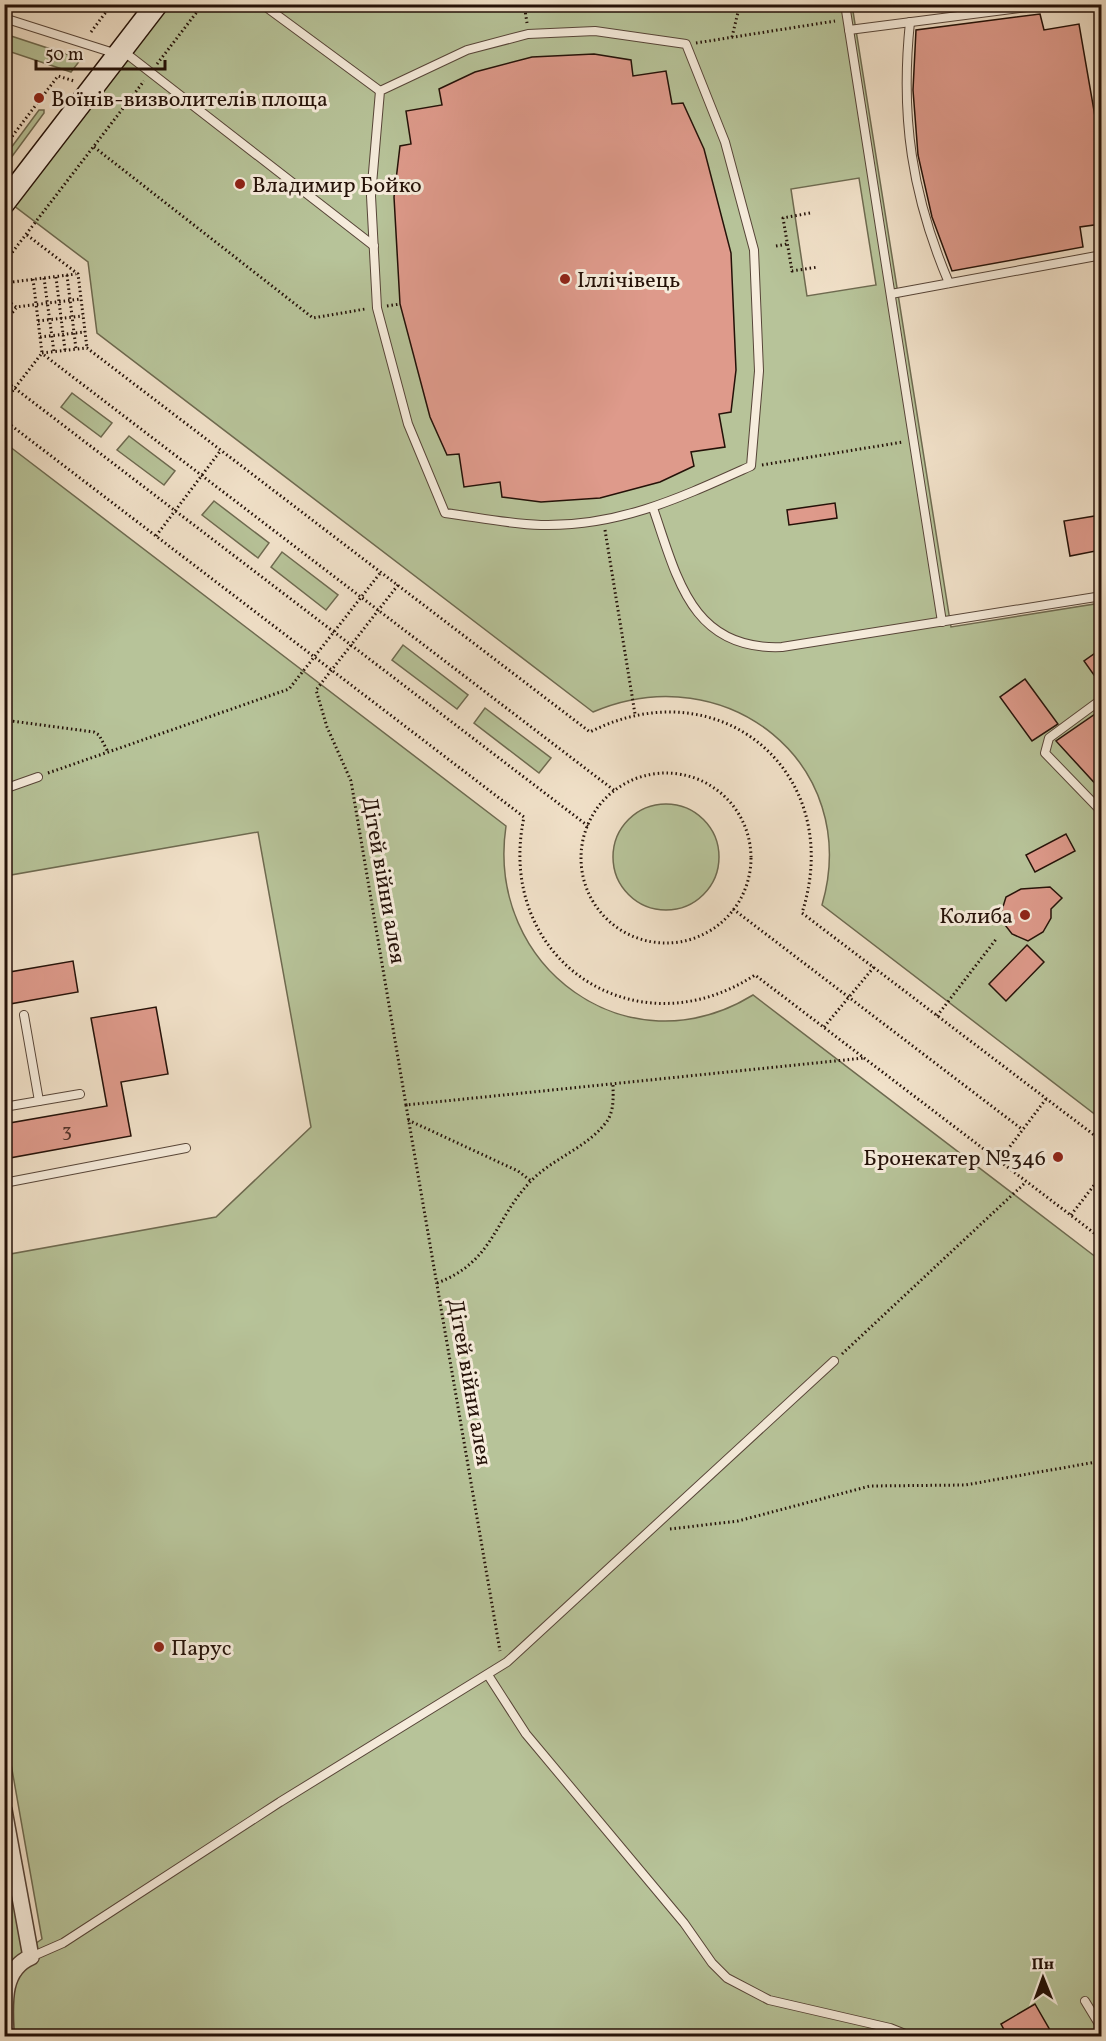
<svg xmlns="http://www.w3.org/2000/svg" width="1106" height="2041" font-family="Vollkorn,serif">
<rect width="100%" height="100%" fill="#f1e1c9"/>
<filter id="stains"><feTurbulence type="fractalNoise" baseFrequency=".00333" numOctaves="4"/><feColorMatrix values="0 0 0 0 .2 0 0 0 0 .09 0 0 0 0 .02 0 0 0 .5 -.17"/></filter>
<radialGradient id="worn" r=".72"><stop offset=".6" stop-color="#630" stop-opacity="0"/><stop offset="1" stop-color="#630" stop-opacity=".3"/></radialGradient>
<g fill="#b7c399" stroke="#6e6a50" stroke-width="1.5" fill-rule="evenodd">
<path d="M169 5H852L951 627 1101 603V1119L822 905C863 763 725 655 593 712L97 333 88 262 13 205ZM859 178 876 285 807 296 791 189Z"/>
<polygon points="5,34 81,59 71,72 5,50"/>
<polygon points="39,110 44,110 44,113 5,166 5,156"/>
<polygon points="72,393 112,423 101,437 61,407"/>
<polygon points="129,436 175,471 164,485 117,450"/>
<path d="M5 443 506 826C485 967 628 1072 753 995L1101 1261V2036H5V1817L29 1948 42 1939 5 1730V1255L216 1217 311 1127 258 832 5 876Z"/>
<polygon points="214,501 269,543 258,558 202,515"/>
<polygon points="282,552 338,595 326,610 271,567"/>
<polygon points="403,645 468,695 457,709 392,660"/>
<polygon points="485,708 551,758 539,773 474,723"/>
<circle cx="666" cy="857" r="53"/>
</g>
<g fill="#de9a8b" stroke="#241108" stroke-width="1.5">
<polygon points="1040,14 1044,30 1079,24 1101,151 1101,224 1080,227 1083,247 952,271 932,217 918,155 913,90 916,30"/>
<polygon points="594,54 631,60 633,76 666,71 672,104 683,103 704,149 731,253 736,370 731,412 719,414 725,447 691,452 694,466 660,482 600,498 541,502 502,497 500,482 464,487 459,454 447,455 430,417 400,304 394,197 400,146 411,144 406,111 442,105 439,89 475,72 532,57"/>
<polygon points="835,503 837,518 789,525 787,510"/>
<polygon points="1101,515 1101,550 1070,556 1064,521"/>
<polygon points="1101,649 1101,685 1084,661"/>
<polygon points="1025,679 1058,724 1032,741 1000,697"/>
<polygon points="1101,710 1101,790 1056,741"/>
<polygon points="1066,834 1075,851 1035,872 1026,855"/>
<polygon points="1050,887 1062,898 1051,909 1051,918 1043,932 1028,941 1012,934 1002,921 1001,913 1006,897 1021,889"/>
<polygon points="1027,945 1044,962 1006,1001 989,984"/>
<polygon points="73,961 78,992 4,1005 4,973"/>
<polygon points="156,1007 168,1074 121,1082 131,1136 4,1159 4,1124 107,1106 91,1018"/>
<polygon points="1035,2004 1054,2037 1008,2037 1001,2024"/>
</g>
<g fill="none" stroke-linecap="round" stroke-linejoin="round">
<defs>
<g id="service">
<polyline points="262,4 380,91"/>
<polyline points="845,4 942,622"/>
<polyline points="4,18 117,54"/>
<path d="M910 22C900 117 912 196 949 283"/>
<polyline points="849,30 1051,4"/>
<path d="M595 31 686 44 725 142 754 250 759 371 751 466C682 497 619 527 541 525 509 524 476 517 445 513L408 424 377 308 371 196 380 91 467 50 528 34Z"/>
<polyline points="123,51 374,246"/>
<polyline points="891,294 1102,255"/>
<path d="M653 508C677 577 691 651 782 647L1102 596"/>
<polyline points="1102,699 1049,738 1045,753 1102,812"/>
<polyline points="4,789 38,777"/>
<polyline points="24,1015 39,1101"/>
<polyline points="4,1107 80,1094"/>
<polyline points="4,1183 186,1148"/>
<polyline points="488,1675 526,1734 684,1923 712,1963 727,1978 769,2000 890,2028 910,2036"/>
<polyline points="31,1957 63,1943 280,1802 507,1662 834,1361"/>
<polyline points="1085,2001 1102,2029"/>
</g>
<path id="minor" d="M4 1810 31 1957C0 1970 5 2008 6 2036"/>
<polyline id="secondary" points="4,203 157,4"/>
</defs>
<use href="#service" stroke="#574538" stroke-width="10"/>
<use href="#minor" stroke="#574538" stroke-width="18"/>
<use href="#secondary" stroke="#241108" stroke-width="24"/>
<g stroke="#241108" stroke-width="3" stroke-dasharray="1.5 3" stroke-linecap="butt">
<polyline points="524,4 527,23"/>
<polyline points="91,32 112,4"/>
<polyline points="732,37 740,4"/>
<polyline points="696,43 835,21"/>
<polyline points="157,64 203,4"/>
<polyline points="4,147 58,76 74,81"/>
<polyline points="94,147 313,318 365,309"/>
<polyline points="810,213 783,218 792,271 818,267"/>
<polyline points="27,235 78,274 87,348"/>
<polyline points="776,246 787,244"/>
<polyline points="4,263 144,81"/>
<polyline points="67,275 76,349"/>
<polyline points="56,277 65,350"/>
<polyline points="44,278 54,352"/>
<polyline points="4,283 76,274"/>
<polyline points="4,298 16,307 81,299"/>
<polyline points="387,306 400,304"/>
<polyline points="38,321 83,316"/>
<polyline points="4,323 16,308"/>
<polyline points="40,337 85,332"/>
<path d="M42 353 87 348 590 732C720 666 847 773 802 913L1102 1141"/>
<polyline points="44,355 615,791"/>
<polyline points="4,380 588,826"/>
<polyline points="4,402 42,353 33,279"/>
<path d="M4 420 524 817C494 958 634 1054 755 975L1102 1239"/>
<polyline points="762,465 903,442"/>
<polyline points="605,530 635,714"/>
<polyline points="156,536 221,450"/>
<polyline points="398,585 316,690 327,727 351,781 406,1105 864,1058"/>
<polyline points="4,687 6,685"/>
<polyline points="4,720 94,732 99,735 108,752"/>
<polyline points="48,773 289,689 381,572"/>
<circle cx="666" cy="858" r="85"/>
<polyline points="733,909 1023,1130"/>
<polyline points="937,1016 997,938"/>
<polyline points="824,1027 874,967"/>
<polyline points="406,1105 500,1651"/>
<polyline points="408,1120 518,1171 531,1181"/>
<polyline points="999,1161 1046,1099"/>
<polyline points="1094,1185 1102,1190"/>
<polyline points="1071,1215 1102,1175"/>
<path d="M437 1283C494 1262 494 1219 531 1181 552 1159 584 1149 604 1125 615 1113 613 1098 613 1082"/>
<polyline points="842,1354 1026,1182"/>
<polyline points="670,1529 738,1521 870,1486 965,1485 1102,1461"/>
</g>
<use href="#service" stroke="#f6ecdc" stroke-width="8"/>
<use href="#minor" stroke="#f6ecdc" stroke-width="15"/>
<use href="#secondary" stroke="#f6ecdc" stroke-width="21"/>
</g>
<g fill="#8f2418" stroke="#f6ecdc" stroke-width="2">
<circle cx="39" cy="98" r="6"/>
<circle cx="240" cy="184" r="6"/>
<circle cx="565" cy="279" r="6"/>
<circle cx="1025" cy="915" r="6"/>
<circle cx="1058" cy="1157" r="6"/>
<circle cx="159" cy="1647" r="6"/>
</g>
<g text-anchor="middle" stroke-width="6" stroke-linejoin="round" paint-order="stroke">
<g font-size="20" fill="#523329">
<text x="67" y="1137">3</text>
</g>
<g font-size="22" fill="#241108" stroke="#f6ecdc" text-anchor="start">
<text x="51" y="106">Воїнів-визволителів площа</text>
<text x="252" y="192">Владимир Бойко</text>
<text x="577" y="287">Іллічівець</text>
<text x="1013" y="923" text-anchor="end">Колиба</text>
<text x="1046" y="1165" text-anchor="end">Бронекатер №346</text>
<text x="171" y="1655">Парус</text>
</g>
<g font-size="22" fill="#241108" stroke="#f6ecdc">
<text transform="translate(385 880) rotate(80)" y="8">Дітей війни алея</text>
<text transform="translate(471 1382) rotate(80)" y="8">Дітей війни алея</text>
</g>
</g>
<rect width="1106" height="2041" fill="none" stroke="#f1e1c9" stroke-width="24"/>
<rect x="6" y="6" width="1094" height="2029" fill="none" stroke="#241108" stroke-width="3"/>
<rect x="12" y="12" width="1082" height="2017" fill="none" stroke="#241108" stroke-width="1.5"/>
<g transform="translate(1043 1978) rotate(359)" stroke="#f6ecdc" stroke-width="4.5" paint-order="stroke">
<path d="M0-4.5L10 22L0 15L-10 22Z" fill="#241108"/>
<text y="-9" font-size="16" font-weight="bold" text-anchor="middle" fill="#241108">Пн</text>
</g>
<path d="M36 60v9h129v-9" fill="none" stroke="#241108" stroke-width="3"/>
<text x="45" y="60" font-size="18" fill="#241108" stroke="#f6ecdc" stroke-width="4.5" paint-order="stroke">50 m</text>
<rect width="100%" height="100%" filter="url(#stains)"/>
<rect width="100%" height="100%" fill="url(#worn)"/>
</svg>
